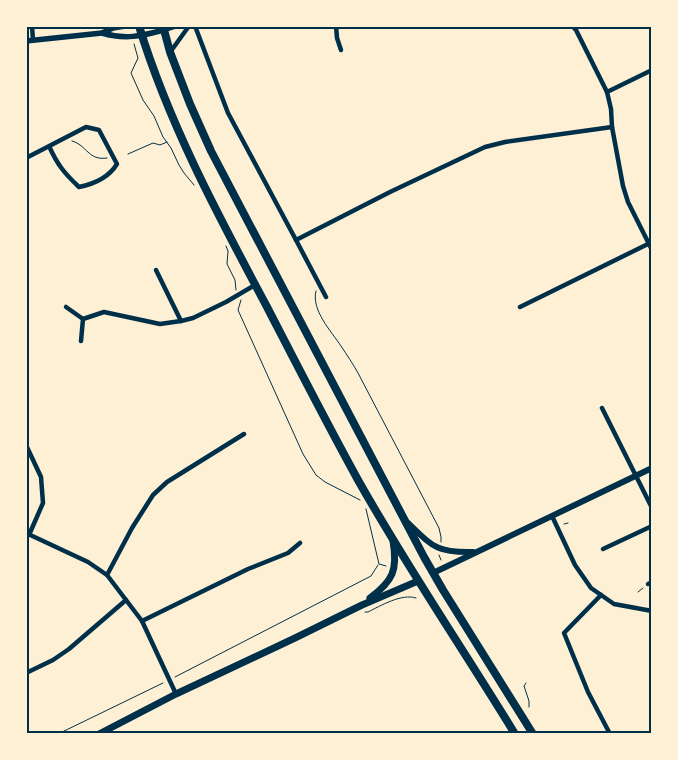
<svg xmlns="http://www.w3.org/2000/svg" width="678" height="760" font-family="'Sofia Sans Condensed',sans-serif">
<rect width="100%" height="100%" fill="#fdf0d5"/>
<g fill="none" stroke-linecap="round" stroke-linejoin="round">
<g stroke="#003049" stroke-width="1">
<polyline points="134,44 138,58 131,73 143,100 154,116 163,137 171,148 179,165 184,173 194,185"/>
<path d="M72 141C87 145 88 161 107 158"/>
<polyline points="128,154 153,143 160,145 167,142"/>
<polyline points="226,246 228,251 227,264 235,280 236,290"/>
<path d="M316 291C311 310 331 331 341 346 347 355 353 364 358 373L439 528 441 537V542"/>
<polyline points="241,300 238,310 303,454 316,475 325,482 360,500"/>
<polyline points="366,509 379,564 386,566"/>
<polyline points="564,524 568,523"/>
<polyline points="439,555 441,560"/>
<polyline points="638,592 643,588"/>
<path d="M365 612H368C380 606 402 593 416 598"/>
<polyline points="175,677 371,576 378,565"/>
<polyline points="526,683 524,686 529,701 529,707"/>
<polyline points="58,734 163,683"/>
</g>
<g stroke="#003049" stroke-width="4.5">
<polyline points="32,26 33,40"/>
<polyline points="195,26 228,113 296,240 326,297"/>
<polyline points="336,26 337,38 341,50"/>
<polyline points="572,26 576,30 607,92 611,109 612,127 623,186 628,202 652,250"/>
<polyline points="164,30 177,26"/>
<polyline points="171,51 189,26"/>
<polyline points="607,92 652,70"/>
<path d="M26 158 86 127 99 130 117 164C109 177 94 184 79 187 64 173 57 164 49 146"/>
<polyline points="296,240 390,192 485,147 505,142 612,127"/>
<polyline points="156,270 181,321"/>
<polyline points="66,307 83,319"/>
<polyline points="520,307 648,244"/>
<polyline points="81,341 83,319 104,312 160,324 181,321 193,318 226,302 255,285"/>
<polyline points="602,408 652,508"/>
<polyline points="26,445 41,477 43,503 29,535"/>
<polyline points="552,516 575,565 591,588 614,604 652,611"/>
<polyline points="26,533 88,562 107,575 142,621 176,694"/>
<polyline points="603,549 652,526"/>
<polyline points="107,575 132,528 153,495 167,482 244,434"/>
<polyline points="648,584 652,582"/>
<polyline points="601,595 564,633 588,692 610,734"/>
<polyline points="142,621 248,569 288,553 300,543"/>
<polyline points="26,673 53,660 69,649 126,600"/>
</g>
<g stroke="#003049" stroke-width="5.5">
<path d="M102 33C125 40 141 36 164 30"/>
<polyline points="26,41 102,33 113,28 125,26"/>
</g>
<g stroke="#003049" stroke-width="6">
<path d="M408 523C433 547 437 553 473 552"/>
<polyline points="433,573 652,468"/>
</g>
<g stroke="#003049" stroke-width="7">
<path d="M370 598C393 581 398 570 393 541"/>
<polyline points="99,734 176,694 295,638 362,605 418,581"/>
</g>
<g stroke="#003049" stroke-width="8">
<path d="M139 26C169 124 218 215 266 305 296 363 326 422 358 480 407 567 463 649 515 734"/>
<polyline points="163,26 170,52 190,104 211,151 424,557 443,590 533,734"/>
</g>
</g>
<rect width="678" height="760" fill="none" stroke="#fdf0d5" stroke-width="55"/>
<rect x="28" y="28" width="622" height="704" fill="none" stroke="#003049" stroke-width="2"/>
</svg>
